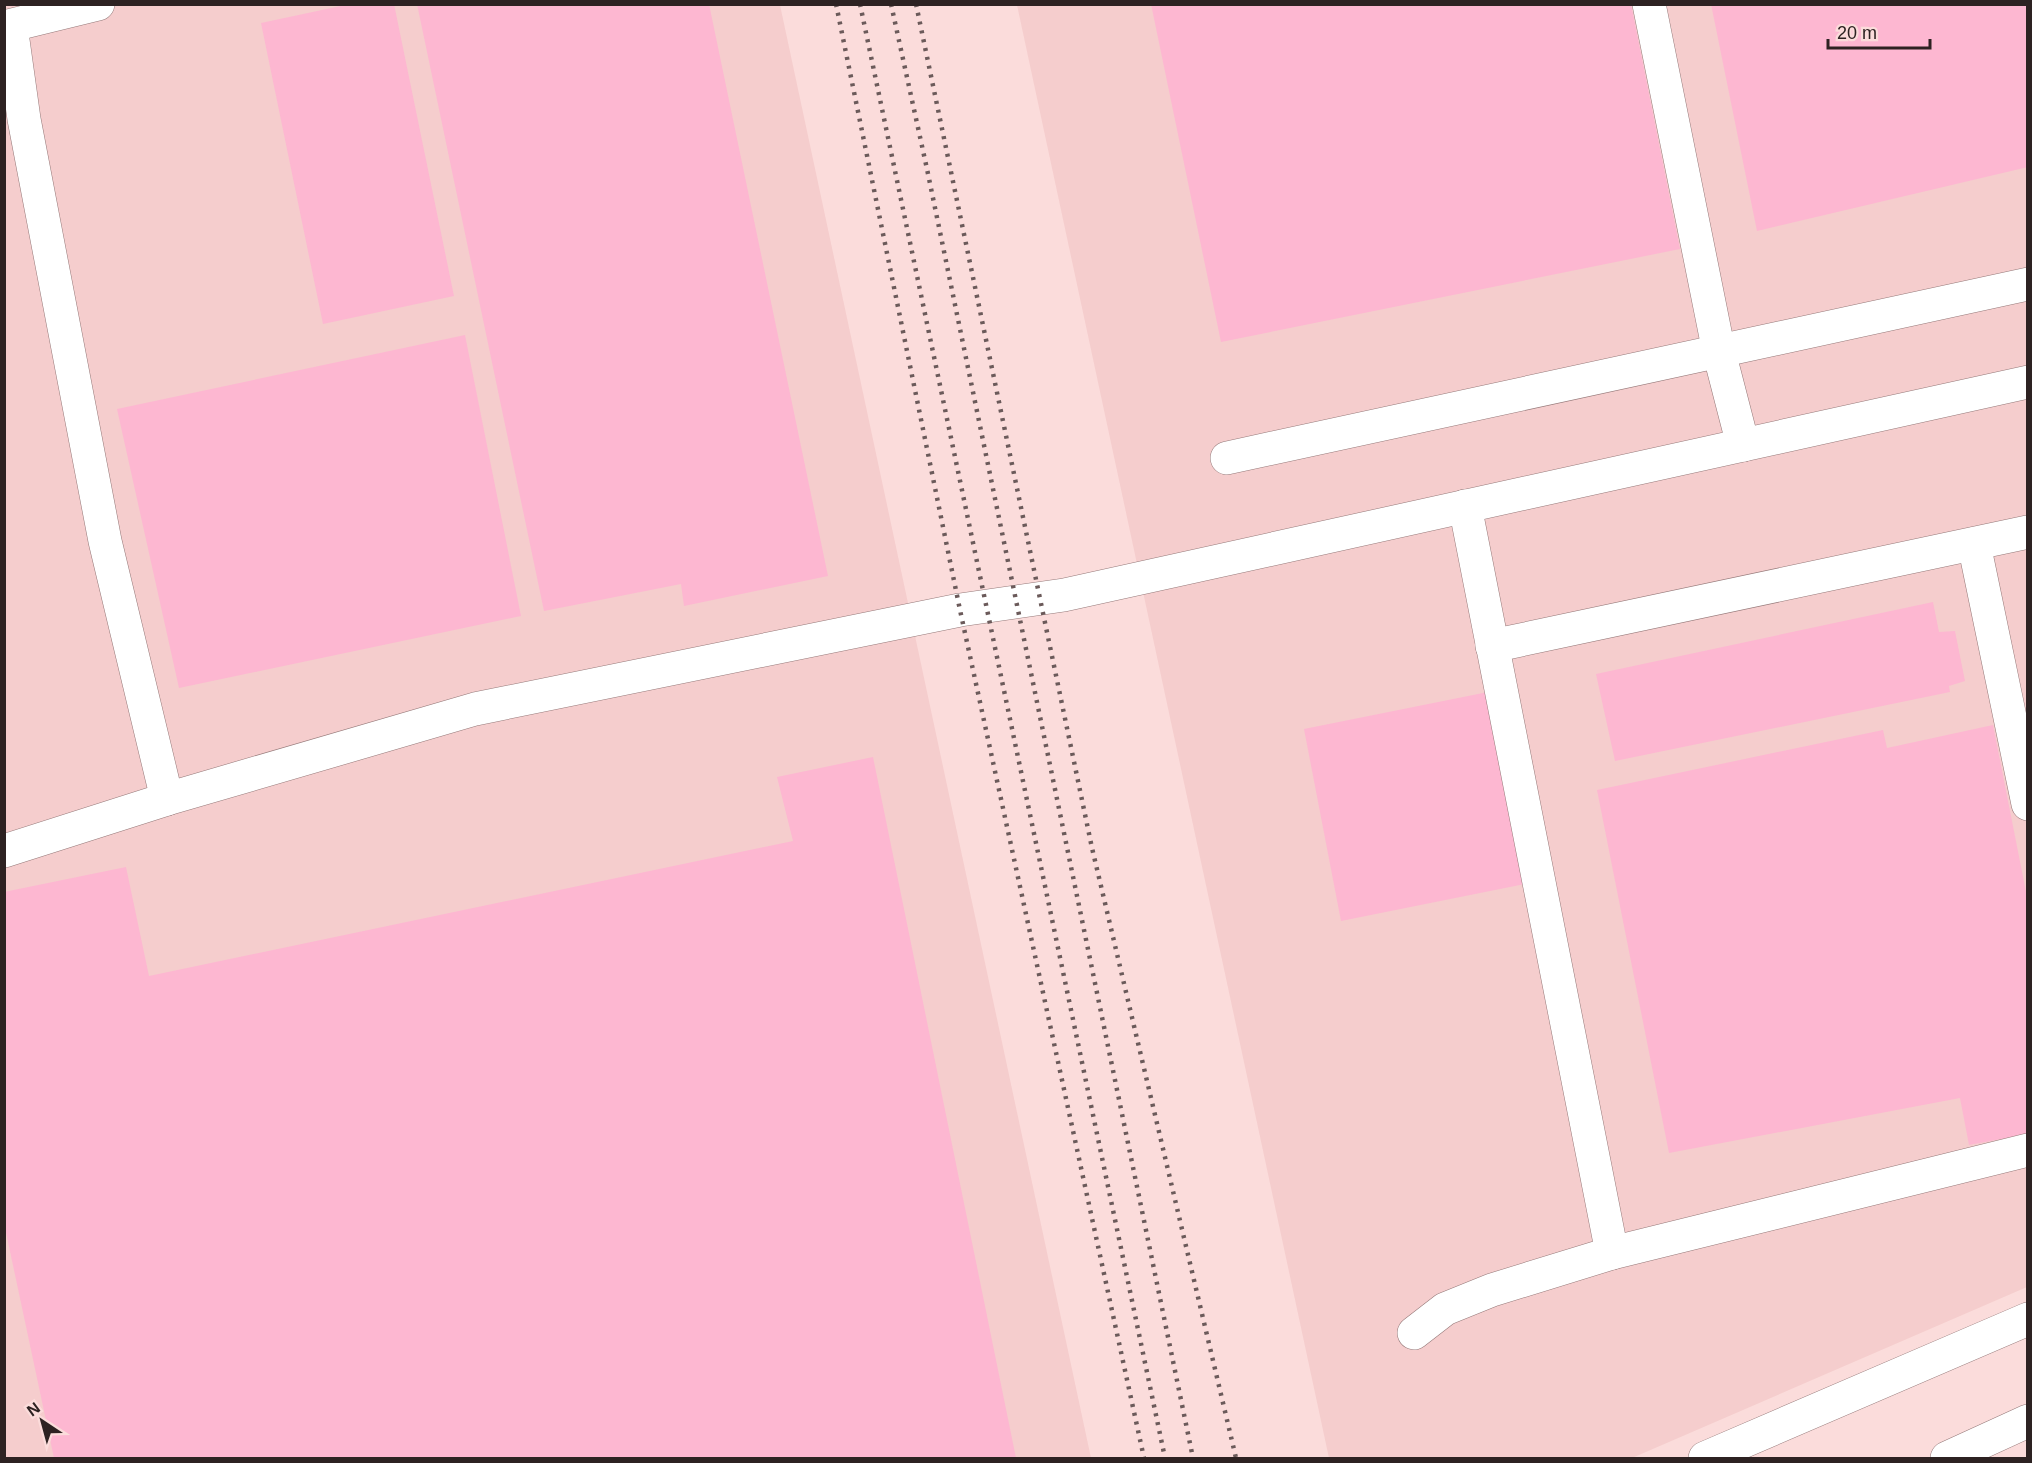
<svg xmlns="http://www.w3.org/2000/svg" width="2032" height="1463" font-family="Helvetica,sans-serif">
<rect width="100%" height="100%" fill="#fbdcdb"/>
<g fill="#f5cdcd">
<polygon points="5,5 780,5 1091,1458 5,1458"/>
<polygon points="1017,5 2027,5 2027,1287 1632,1458 1329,1458"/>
</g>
<g fill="#fdb7d1">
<polygon points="350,4 394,4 454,296 323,324 261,23"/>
<polygon points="417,4 709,4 828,576 684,606 681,584 544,611"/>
<polygon points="1151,4 1631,4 1680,249 1221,342"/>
<polygon points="1711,4 2028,4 2028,167 1757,231"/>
<polygon points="465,335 521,616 179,688 117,409"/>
<polygon points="1933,602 1939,632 1955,631 1965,681 1949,686 1950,692 1615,761 1596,674"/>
<polygon points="1493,691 1530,883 1341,921 1304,729"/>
<polygon points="1993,725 2028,902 2028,1134 1969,1145 1960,1098 1669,1153 1597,790 1883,730 1887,748"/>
<polygon points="873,757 1016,1458 54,1458 4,1223 4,892 126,867 149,976 793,841 777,777"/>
</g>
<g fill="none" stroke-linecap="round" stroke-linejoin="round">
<defs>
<g id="minor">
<polyline points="1649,4 1719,352 1743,445"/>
<polyline points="11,26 24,119 105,541 167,799"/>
<polyline points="4,27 98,4"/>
<polyline points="1227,458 2028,284"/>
<polyline points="1465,506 1612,1253"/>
<polyline points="1974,544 2028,804"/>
<polyline points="1492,646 2028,532"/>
<polyline points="4,851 167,799 475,709 960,610 1064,595 2028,382"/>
<polyline points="1414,1333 1445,1309 1492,1290 1612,1253 2028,1150"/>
<polyline points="1705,1458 2028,1319"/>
<polyline points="1947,1458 2028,1421"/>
</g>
</defs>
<use href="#minor" stroke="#957979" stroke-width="34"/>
<use href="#minor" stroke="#fff" stroke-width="33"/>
<g stroke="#6b5a5a" stroke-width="4.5" stroke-dasharray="3 6" stroke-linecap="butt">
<polyline points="836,4 960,610 1144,1458"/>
<polyline points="860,4 1165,1458"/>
<polyline points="891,4 927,169 1193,1458"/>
<polyline points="916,4 1092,848 1236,1458"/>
</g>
</g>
<rect width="2032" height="1463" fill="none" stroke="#2d2222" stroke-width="12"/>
<g transform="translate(42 1421) rotate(324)" stroke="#fbdcdb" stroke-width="4.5" paint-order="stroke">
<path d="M0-4.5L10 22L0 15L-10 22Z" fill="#2d2222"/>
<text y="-9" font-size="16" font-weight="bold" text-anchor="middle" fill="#2d2222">N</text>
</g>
<path d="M1828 39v9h102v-9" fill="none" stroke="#2d2222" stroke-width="3"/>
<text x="1837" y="39" font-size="18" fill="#2d2222" stroke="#fbdcdb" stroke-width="4.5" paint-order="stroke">20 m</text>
</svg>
